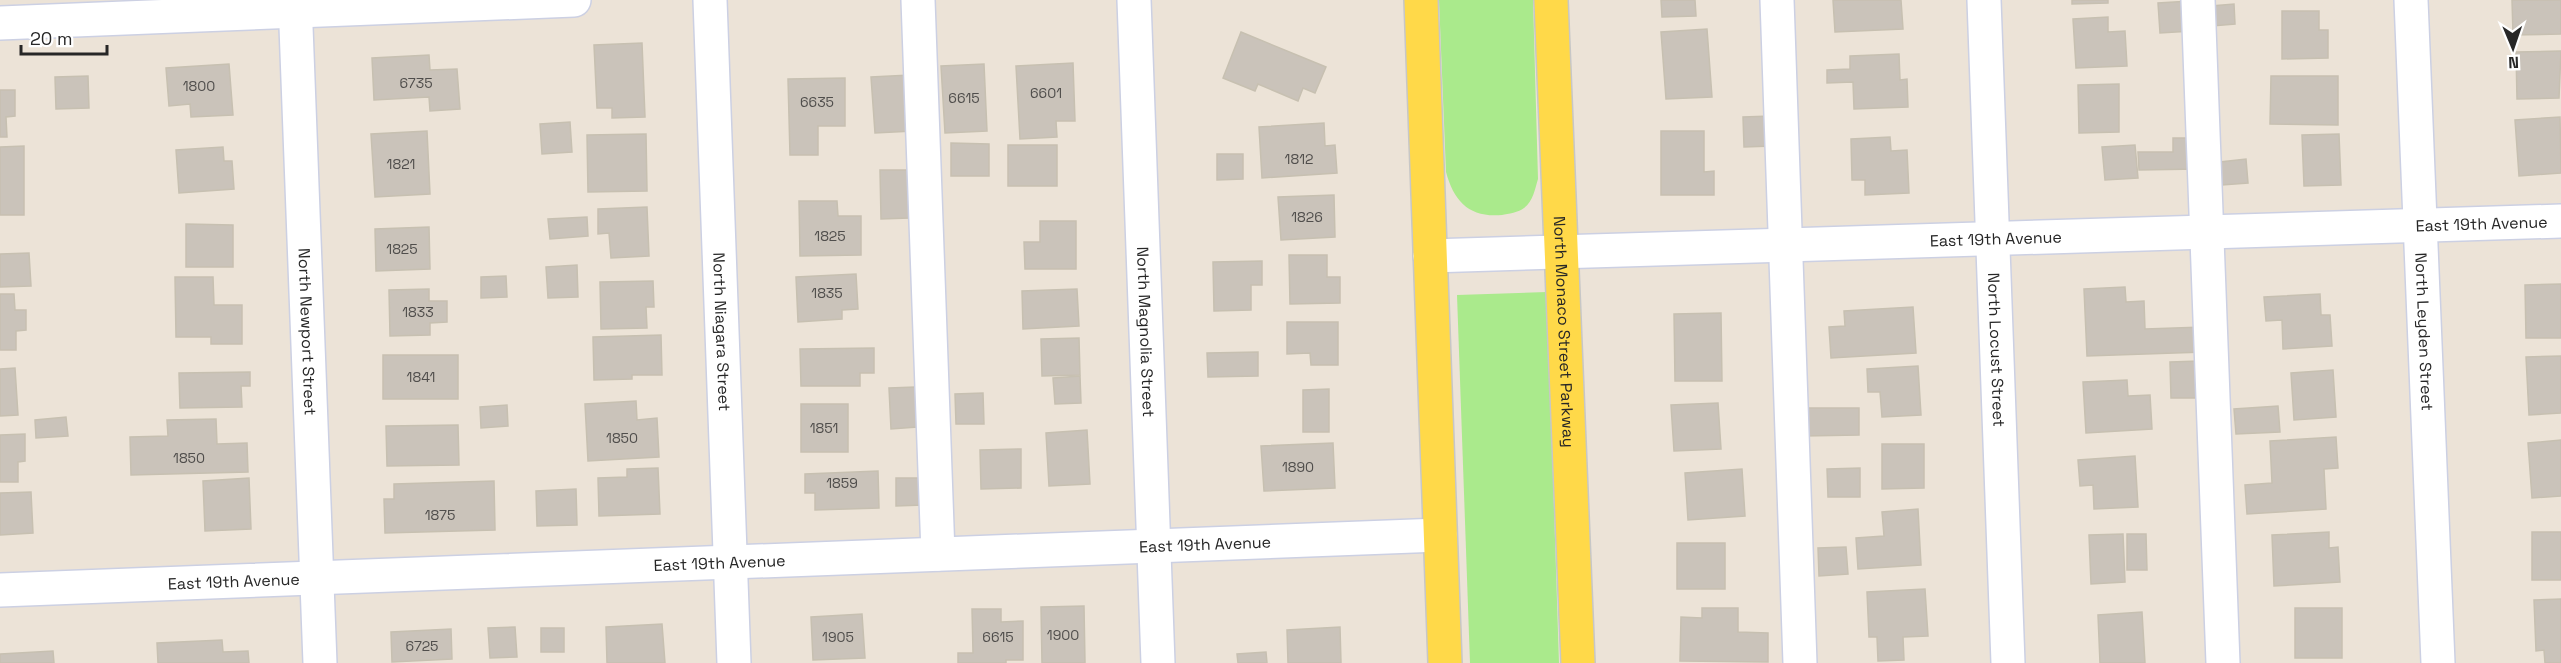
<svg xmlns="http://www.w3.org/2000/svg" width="2561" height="663" font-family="'Space Grotesk',sans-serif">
<rect width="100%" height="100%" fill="#ece3d7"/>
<g fill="#aaea8c">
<path d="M1439 0H1533L1538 179C1535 189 1533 201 1524 208 1519 212 1508 214 1502 215 1470 218 1454 202 1446 172Z"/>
<polygon points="1547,292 1559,663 1470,663 1457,295"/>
</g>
<g fill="#cac3ba" stroke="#c7c0b1" stroke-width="1.5">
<polygon points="1661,0 1695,0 1696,16 1662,17"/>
<polygon points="1833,0 1901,0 1903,29 1835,32"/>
<polygon points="2072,0 2108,0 2108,3 2072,4"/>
<polygon points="2512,0 2561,0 2561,34 2513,35"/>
<polygon points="2190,1 2192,31 2160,33 2158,3"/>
<polygon points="2234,4 2235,24 2212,26 2211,6"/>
<polygon points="2282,11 2319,11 2319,30 2328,30 2328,58 2282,59"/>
<polygon points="2108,17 2108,32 2125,31 2127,66 2076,68 2073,19"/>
<polygon points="1707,29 1712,97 1666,99 1661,32"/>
<polygon points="1241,32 1326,67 1315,93 1303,88 1298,101 1258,84 1255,91 1223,78"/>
<polygon points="642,43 645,117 612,118 612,108 597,108 594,45"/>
<polygon points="2561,51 2559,98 2517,99 2516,52"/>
<polygon points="1899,54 1900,80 1907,79 1908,107 1854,109 1853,82 1827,83 1827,70 1850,69 1850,56"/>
<polygon points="429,55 430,70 457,69 460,109 430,111 429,97 374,100 372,58"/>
<polygon points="1073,63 1075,121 1056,121 1057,137 1020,139 1016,66"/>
<polygon points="229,64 233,115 191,117 190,104 169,106 166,68"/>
<polygon points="984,64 987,131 945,133 941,66"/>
<polygon points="910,75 913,131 875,133 871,77"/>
<polygon points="88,76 89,108 56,109 55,77"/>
<polygon points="2271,76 2338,76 2338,125 2270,124"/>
<polygon points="845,78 845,126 818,126 818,155 790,155 788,79"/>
<polygon points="2119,84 2119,132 2079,133 2078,85"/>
<polygon points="0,90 15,90 15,116 6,117 7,137 0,137"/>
<polygon points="1771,116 1772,146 1744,147 1743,117"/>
<polygon points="2560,117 2561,173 2519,176 2515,120"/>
<polygon points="570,122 572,152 542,154 540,124"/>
<polygon points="1324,123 1325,146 1335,145 1337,173 1262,178 1259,127"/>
<polygon points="427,131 430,194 375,197 371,134"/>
<polygon points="1661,131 1704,131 1704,172 1714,171 1714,195 1661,195"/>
<polygon points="646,134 647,191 588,192 587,135"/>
<polygon points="2339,134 2341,185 2304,186 2302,135"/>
<polygon points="1890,137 1891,151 1907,150 1909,193 1865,195 1865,180 1852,180 1851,139"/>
<polygon points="2173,138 2198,138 2198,169 2139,170 2138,152 2173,152"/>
<polygon points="951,143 989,144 989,176 951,176"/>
<rect x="1008" y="145" width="49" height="41"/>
<polygon points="2135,145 2138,178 2105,180 2102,147"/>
<polygon points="24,146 24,215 0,215 0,147"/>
<polygon points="223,147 224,161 232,161 234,189 179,193 176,150"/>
<polygon points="1217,154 1243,154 1243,179 1217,180"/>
<polygon points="2246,159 2248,183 2222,185 2220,162"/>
<polygon points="880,170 908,170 909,218 881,219"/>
<polygon points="1334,195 1335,237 1281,240 1278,197"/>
<polygon points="799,201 837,201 838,216 861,216 861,255 800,256"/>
<polygon points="647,207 649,256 611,258 609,233 598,234 598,209"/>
<polygon points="587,217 588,236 550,239 548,219"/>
<polygon points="1040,221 1076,221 1076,269 1025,269 1024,242 1040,242"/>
<polygon points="186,224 233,225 233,267 186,267"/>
<polygon points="429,227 430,269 376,271 375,229"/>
<polygon points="29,253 31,286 0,287 0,254"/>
<polygon points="1289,255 1327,255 1327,277 1340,277 1340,303 1290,304"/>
<polygon points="1262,261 1262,285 1251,285 1251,310 1214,311 1213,262"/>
<polygon points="577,265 578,297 548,298 546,267"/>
<polygon points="856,274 858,309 842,310 842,319 798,322 796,277"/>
<polygon points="506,276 507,297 481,298 481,277"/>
<polygon points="175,277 213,277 214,305 242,305 242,344 211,344 211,337 176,337"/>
<polygon points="653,281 654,307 646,307 647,328 601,329 600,282"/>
<polygon points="2561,284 2561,338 2526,338 2525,285"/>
<polygon points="2125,287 2126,302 2144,301 2145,329 2203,327 2204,352 2087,356 2084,289"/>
<polygon points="429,289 429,301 447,301 447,322 430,323 430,335 390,336 389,290"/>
<polygon points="1077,289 1079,326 1023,329 1022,291"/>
<polygon points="0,294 14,294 15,310 26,310 26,330 16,331 16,350 0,350"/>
<polygon points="2320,294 2321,315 2330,315 2332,346 2283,349 2282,320 2266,321 2264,297"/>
<polygon points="1913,307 1916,353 1831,358 1829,327 1845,326 1844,311"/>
<polygon points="1721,313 1722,381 1675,381 1674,314"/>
<polygon points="1287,322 1338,322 1338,365 1311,365 1310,353 1287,354"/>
<polygon points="661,335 662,375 632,375 632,379 594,380 593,337"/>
<polygon points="1079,338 1080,375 1042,376 1041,339"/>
<polygon points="874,348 874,373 860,373 860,386 801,386 800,349"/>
<polygon points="1258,352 1258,376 1208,377 1207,353"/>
<rect x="383" y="355" width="75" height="44"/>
<polygon points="2561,356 2561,413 2529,415 2526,357"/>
<polygon points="2199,361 2199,398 2171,398 2170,362"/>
<polygon points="1918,366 1921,415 1882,417 1880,392 1868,392 1867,369"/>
<polygon points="15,368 18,415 0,416 0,369"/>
<polygon points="2333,370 2336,417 2294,420 2291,373"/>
<polygon points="250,372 250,386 241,386 242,407 180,408 179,373"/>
<polygon points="1080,376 1081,403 1055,404 1053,378"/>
<polygon points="2127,380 2128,396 2150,395 2152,429 2086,433 2083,382"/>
<polygon points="915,387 917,427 891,429 889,388"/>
<polygon points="1329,389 1329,432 1303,432 1303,390"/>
<polygon points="983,393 984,424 956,424 955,394"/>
<polygon points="636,401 637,420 657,418 659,457 588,461 585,404"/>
<polygon points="1718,403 1721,449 1674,451 1671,405"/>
<rect x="801" y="404" width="47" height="48"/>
<polygon points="507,405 508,426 481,428 480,407"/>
<polygon points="2278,406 2280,432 2236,434 2234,409"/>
<polygon points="1804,408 1859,408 1859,435 1804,436"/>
<polygon points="66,417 68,436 36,438 35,420"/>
<polygon points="216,419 217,444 247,443 248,472 131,475 130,437 168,436 167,420"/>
<polygon points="458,425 459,465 387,466 386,426"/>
<polygon points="1087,430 1090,484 1049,486 1046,433"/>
<polygon points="25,434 25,461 18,462 18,482 0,482 0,435"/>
<polygon points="2336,437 2338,468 2324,469 2326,509 2247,514 2245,485 2272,483 2270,441"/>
<polygon points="2561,440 2561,496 2532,498 2528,443"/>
<polygon points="1333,443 1335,488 1264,491 1261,446"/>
<polygon points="1882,444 1924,444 1924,488 1882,489"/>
<polygon points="1021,449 1021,488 981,489 980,450"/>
<polygon points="2135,456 2138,507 2094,509 2093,485 2080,486 2078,460"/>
<polygon points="658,468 660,514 599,516 598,478 627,477 627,469"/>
<polygon points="1860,468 1860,497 1828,497 1827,469"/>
<polygon points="1742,469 1745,516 1688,520 1685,473"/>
<polygon points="878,471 879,508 815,510 815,493 805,493 805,474"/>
<polygon points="249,478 251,529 205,531 203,481"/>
<polygon points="896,478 922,478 923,505 896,506"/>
<polygon points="494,481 495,530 385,533 384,499 394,499 394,484"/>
<polygon points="576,489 577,525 537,526 536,491"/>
<polygon points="31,492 33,533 0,535 0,493"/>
<polygon points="1918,509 1921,565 1858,569 1856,538 1884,536 1882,512"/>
<polygon points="2329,532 2329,548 2338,547 2340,582 2274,586 2272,535"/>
<rect x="2532" y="532" width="29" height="48"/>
<polygon points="2123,534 2125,582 2091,584 2089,535"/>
<polygon points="2127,534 2146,534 2147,570 2127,570"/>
<rect x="1677" y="543" width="48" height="46"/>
<polygon points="1846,547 1848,574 1819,576 1818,548"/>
<polygon points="1925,589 1928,636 1903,637 1904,660 1878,661 1877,637 1869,637 1867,592"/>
<polygon points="2561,599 2561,663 2545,663 2544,650 2536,651 2534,600"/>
<polygon points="1084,606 1085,663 1042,663 1041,607"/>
<polygon points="1702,608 1738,608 1738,632 1768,633 1768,662 1680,661 1681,617 1702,618"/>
<rect x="2295" y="608" width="47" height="50"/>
<polygon points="972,609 1001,609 1001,622 1023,621 1023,660 1006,660 1006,663 958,663 958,653 973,653"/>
<polygon points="2142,612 2145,663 2100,663 2098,615"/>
<polygon points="862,614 865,658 813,660 811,617"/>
<polygon points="662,624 665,663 607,663 606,627"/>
<polygon points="515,627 517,657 490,658 488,628"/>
<polygon points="1340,627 1341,663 1288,663 1287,630"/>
<rect x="541" y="628" width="23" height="24"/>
<polygon points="451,629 452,659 392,662 391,632"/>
<polygon points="222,640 223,652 248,651 249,663 158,663 157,643"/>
<polygon points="53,651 54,663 0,663 0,654"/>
<polygon points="1266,652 1267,663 1238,663 1237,654"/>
</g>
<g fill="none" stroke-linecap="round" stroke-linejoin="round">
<defs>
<g id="minor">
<path id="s1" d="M295 0 320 663"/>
<path id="s2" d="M710 0 734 663"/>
<polyline points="918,0 938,554"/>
<path id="s3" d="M1134 0 1158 663"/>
<polyline points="1777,0 1800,663"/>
<path id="s4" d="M1984 0 2008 663"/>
<polyline points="2198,0 2223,663"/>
<path id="s5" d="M2411 0 2438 663"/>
<polyline points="0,23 574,0"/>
<path id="s6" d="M1430 256 2561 221"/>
<path id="s7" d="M0 590 1440 535"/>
</g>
<g id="major">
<polyline points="1421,0 1445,663"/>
<path id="s8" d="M1551 0 1578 663"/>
</g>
</defs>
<use href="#minor" stroke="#ccd0e3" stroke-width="36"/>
<use href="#major" stroke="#c7c7c7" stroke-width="36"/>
<use href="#minor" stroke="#fff" stroke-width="33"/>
<use href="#major" stroke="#ffd949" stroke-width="33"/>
</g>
<g text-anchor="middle" stroke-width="5" stroke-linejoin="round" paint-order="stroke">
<g font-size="14" fill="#504e4c">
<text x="416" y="88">6735</text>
<text x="199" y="91">1800</text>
<text x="1046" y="98">6601</text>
<text x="964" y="103">6615</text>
<text x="817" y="107">6635</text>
<text x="1299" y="164">1812</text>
<text x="401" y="169">1821</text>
<text x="1307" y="222">1826</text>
<text x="830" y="241">1825</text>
<text x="402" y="254">1825</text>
<text x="827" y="298">1835</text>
<text x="418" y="317">1833</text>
<text x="421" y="382">1841</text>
<text x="824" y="433">1851</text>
<text x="622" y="443">1850</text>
<text x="189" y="463">1850</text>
<text x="1298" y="472">1890</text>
<text x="842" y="488">1859</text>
<text x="440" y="520">1875</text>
<text x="1063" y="640">1900</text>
<text x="838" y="642">1905</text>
<text x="998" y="642">6615</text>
<text x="422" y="651">6725</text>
</g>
<g font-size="16" fill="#272727" stroke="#fff">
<text dy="6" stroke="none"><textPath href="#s6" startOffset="1052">East 19th Avenue</textPath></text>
<text dy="6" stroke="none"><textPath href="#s6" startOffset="566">East 19th Avenue</textPath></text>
<text dy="6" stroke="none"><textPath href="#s2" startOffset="332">North Niagara Street</textPath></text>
<text dy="6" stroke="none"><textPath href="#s1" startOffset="332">North Newport Street</textPath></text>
<text dy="6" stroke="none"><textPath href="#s3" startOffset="332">North Magnolia Street</textPath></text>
<text dy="6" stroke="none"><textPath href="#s8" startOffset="332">North Monaco Street Parkway</textPath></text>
<text dy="6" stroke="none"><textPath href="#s5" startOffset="332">North Leyden Street</textPath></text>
<text dy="6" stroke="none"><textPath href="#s4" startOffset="350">North Locust Street</textPath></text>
<text dy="6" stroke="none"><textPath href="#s7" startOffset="1206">East 19th Avenue</textPath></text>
<text dy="6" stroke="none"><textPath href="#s7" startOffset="720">East 19th Avenue</textPath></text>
<text dy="6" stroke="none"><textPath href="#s7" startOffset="234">East 19th Avenue</textPath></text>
</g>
</g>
<g transform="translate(2513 48) rotate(178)" stroke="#ffffff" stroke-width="4.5" paint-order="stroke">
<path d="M0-4.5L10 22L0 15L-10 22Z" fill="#272727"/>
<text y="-9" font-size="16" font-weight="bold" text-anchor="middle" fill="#272727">N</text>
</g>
<path d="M21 45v9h86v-9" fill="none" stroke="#272727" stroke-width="3"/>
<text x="30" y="45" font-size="18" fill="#272727" stroke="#ffffff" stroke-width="4.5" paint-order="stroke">20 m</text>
</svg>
